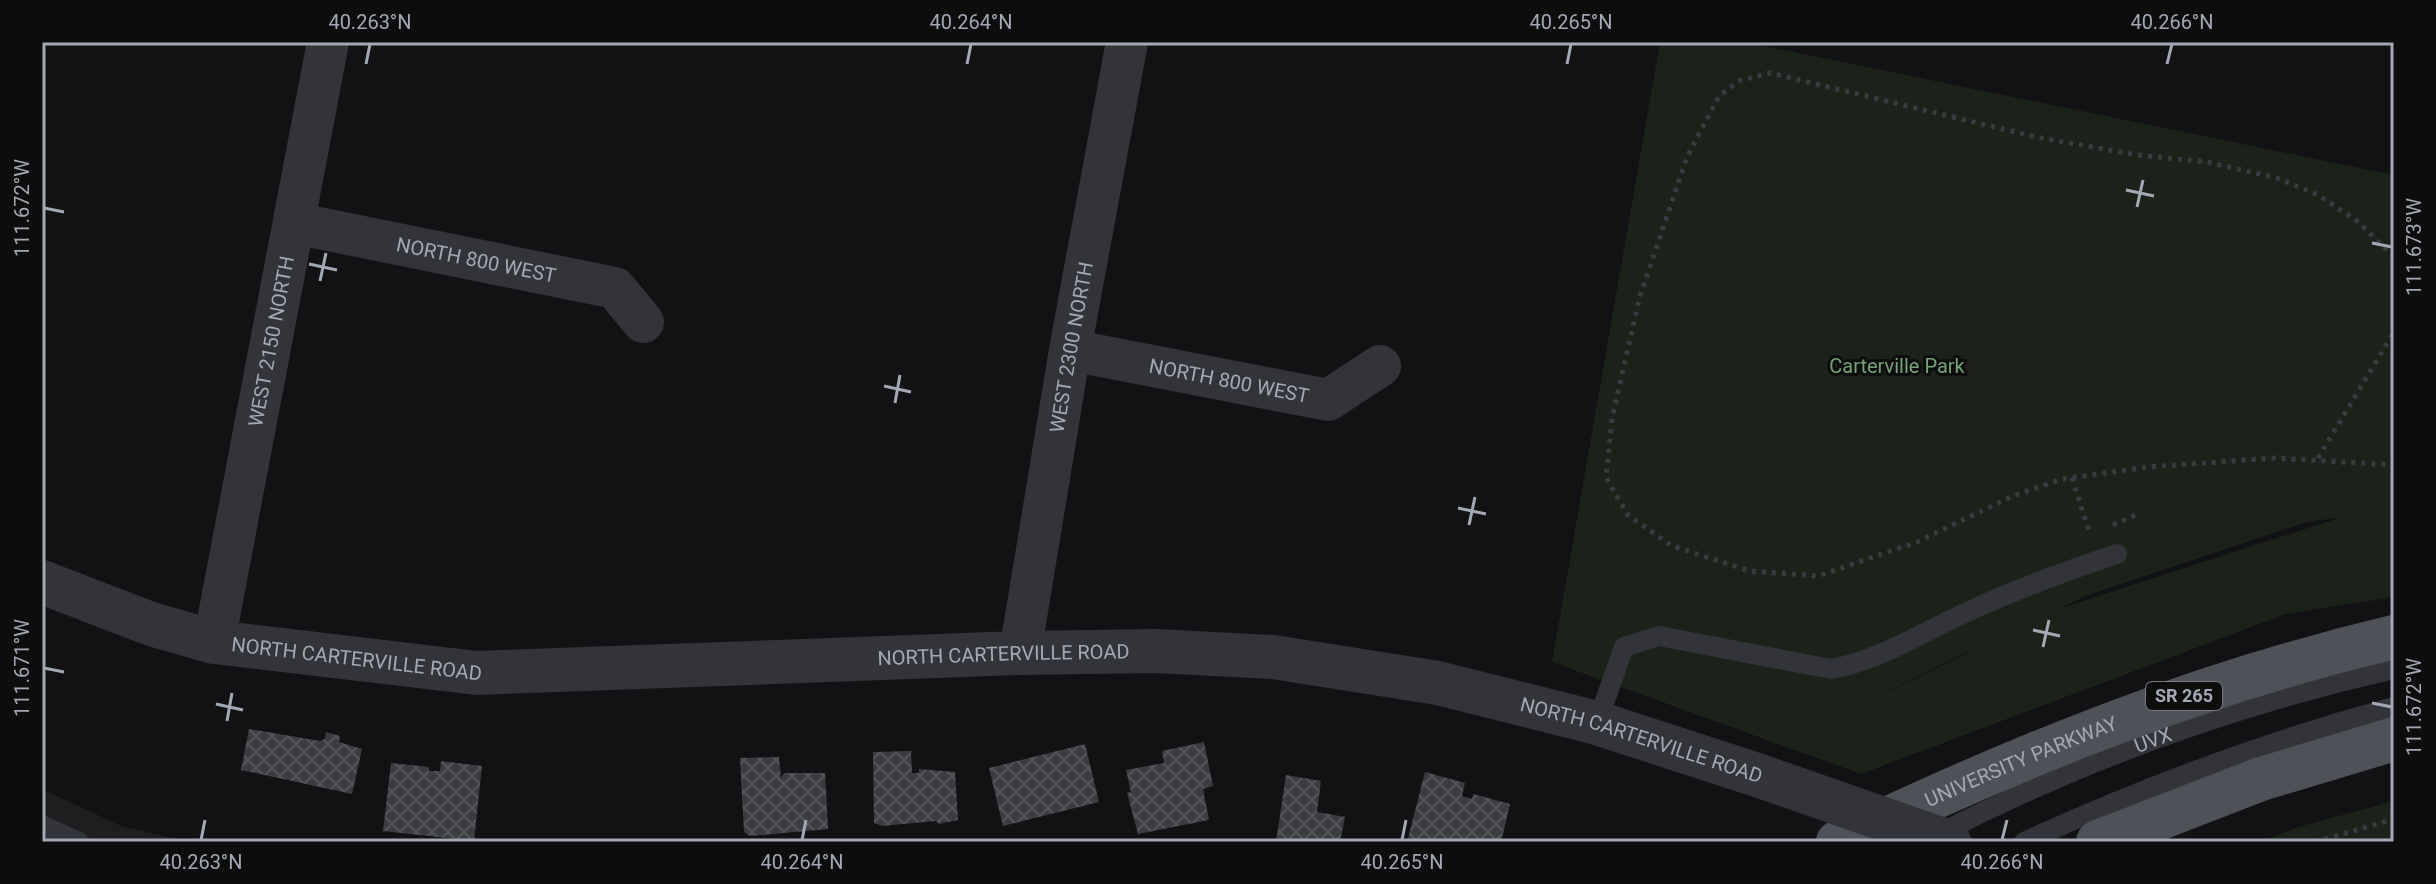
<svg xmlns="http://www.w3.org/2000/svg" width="2436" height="884" font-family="Roboto,sans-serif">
<defs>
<pattern id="building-cross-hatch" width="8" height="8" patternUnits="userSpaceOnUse" patternTransform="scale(2)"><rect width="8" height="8" fill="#3c3d41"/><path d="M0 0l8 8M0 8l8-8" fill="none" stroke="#55565a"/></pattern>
</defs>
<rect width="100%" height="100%" fill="#121214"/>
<polygon fill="#1e1e21" points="42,789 121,826 191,842 42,842"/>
<g fill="#1a221a" fill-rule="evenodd">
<path d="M1660 42H1745L2394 175V597L2286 614 1861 774 1552 662ZM2336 518V519L2061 608 2085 596 2307 522ZM1973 649V650L1801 734Z"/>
<polygon points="2394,801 2394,842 2261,842 2298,827"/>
</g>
<g fill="url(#building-cross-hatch)">
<polygon points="249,729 320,741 325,739 326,732 340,736 339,742 362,749 352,794 241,770"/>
<polygon points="1204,742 1213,786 1203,789 1209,820 1138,834 1127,793 1131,792 1126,770 1164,763 1162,751"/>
<polygon points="1085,744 1099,802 1003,826 989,768"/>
<polygon points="911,751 912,773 919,773 919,769 955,772 958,820 939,824 936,821 882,826 874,823 873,752"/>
<polygon points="779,757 781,778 784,773 825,773 828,829 750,836 744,832 740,758"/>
<polygon points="441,761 482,766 474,841 383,831 391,763 429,767 429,771 440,771"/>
<polygon points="1425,772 1465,783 1462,796 1472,799 1473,794 1510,804 1501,842 1407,842"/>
<polygon points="1286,775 1321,781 1317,812 1345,817 1340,842 1276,842"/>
</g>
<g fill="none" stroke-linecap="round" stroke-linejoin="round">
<g stroke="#383b40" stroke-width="5" stroke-dasharray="4 6" stroke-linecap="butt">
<polyline points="2394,257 2357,221 2318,195 2277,178 2207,162 2137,155 2036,137 1770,73 1739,81 1719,96 1687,157 1640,296 1612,418 1606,478 1628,515 1672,546 1750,571 1818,576 1917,542 2013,496 2062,479 2148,467 2274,458 2394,465"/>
<polyline points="2318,458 2394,332"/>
<polyline points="2072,478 2090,534"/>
<polyline points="2113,525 2140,513"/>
<polyline points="2315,842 2394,819"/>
</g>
<g stroke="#323439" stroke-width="20">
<path d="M1597 723 1624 647 1659 636 1831 669C1878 661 1923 632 1967 612 2016 589 2066 571 2117 554"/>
<polyline points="42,825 79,842"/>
<path id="s1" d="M1937 835C2082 760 2235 705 2394 669"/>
<path d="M2024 842C2144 787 2267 741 2394 707"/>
</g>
<g stroke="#323439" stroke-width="42">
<path id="s2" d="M294 223 615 288 643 322"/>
<path id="s3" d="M1070 350 1328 400 1380 366"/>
<path id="s4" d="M214 642 328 42"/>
<path id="s5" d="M1020 653 1070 350 1127 42"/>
</g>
<path stroke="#323439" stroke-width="44" id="s6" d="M42 582 151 624 214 642 477 673 1020 653 1156 651 1273 657 1438 683 1597 723 1760 776"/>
<g stroke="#4e5158" stroke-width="44">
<path id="s7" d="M1838 842C2018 756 2199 683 2394 637"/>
<polyline points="2098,842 2261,779 2394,739"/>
</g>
<polyline stroke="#323439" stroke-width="44" points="1760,776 1949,842"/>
</g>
<path fill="none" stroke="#a2a9b5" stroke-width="3" d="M366 64 370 44M967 64 971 44M1567 64 1571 44M2167 64 2172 44M2126 190 2154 196M2137 207 2143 180M44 208 64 212M2372 243 2392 247M309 264 337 270M320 281 326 253M884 386 911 392M895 403 900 375M1458 508 1486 514M1469 525 1475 497M2033 630 2060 636M2043 647 2049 620M44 668 64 672M2372 703 2392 707M216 704 243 710M227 721 232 693M201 840 205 820M802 840 806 820M1402 840 1406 820M2002 840 2007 820"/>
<g text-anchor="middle" stroke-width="6" stroke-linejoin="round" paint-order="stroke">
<rect fill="#0d0d0e" stroke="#757a83" stroke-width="2" x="2146" y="682" width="76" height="28" rx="6"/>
<g font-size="18" font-weight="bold" fill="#a2a9b5">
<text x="2184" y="702">SR 265</text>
</g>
<g font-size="20" fill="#a2a9b5" stroke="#0d0d0e">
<text dy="7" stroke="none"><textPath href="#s2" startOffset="186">NORTH 800 WEST</textPath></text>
<text dy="7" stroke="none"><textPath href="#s4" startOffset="306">WEST 2150 NORTH</textPath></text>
<text dy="7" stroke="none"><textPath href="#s5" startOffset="310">WEST 2300 NORTH</textPath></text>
<text dy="7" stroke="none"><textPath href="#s3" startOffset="162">NORTH 800 WEST</textPath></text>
<text dy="7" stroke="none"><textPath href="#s6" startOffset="974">NORTH CARTERVILLE ROAD</textPath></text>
<text dy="7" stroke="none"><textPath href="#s6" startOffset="326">NORTH CARTERVILLE ROAD</textPath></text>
<text dy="7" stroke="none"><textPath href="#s6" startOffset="1622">NORTH CARTERVILLE ROAD</textPath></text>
<text dy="7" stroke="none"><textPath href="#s1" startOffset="236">UVX</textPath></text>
<text dy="7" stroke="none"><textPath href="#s7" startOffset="200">UNIVERSITY PARKWAY</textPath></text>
</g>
<g font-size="20" fill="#77a278" stroke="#0d0d0e">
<text x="1897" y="373">Carterville Park</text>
</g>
</g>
<rect width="2436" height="884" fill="none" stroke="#0d0d0e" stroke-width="88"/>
<rect x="44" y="44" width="2348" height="796" fill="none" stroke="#a2a9b5" stroke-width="3"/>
<g font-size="20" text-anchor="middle" fill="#a2a9b5">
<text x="370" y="29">40.263°N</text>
<text x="971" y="29">40.264°N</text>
<text x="1571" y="29">40.265°N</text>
<text x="2172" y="29">40.266°N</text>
<text transform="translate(22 208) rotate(-90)" y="7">111.672°W</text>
<text transform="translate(2414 247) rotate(-90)" y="7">111.673°W</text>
<text transform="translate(22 668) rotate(-90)" y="7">111.671°W</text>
<text transform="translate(2414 707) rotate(-90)" y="7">111.672°W</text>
<text x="201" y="869">40.263°N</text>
<text x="802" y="869">40.264°N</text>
<text x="1402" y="869">40.265°N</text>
<text x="2002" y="869">40.266°N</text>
</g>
</svg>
